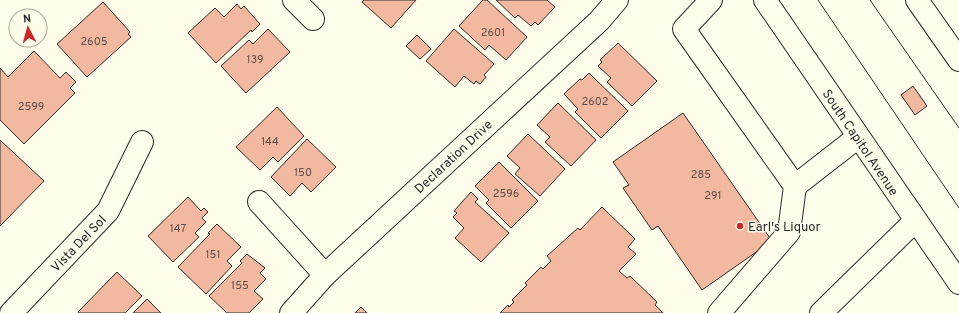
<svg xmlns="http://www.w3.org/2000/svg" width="959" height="313" font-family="Overpass,sans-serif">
<rect width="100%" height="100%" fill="#fdfbea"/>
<g fill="#f2b8a0" stroke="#2b2b2b">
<polygon points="364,0 416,0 391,28 362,2"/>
<polygon points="483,0 487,0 527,37 506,60 489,45 485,50 459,26"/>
<polygon points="496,0 547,0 555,7 538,25 535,22 531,26 518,15 515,18"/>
<polygon points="103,2 130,32 128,34 131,37 87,77 57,44"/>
<polygon points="237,4 241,9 244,6 260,24 252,32 251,30 216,63 188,33 215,8 224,17"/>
<polygon points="268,29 290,52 246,93 221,66 249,40 253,44"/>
<polygon points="454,29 494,64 484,75 486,77 480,84 476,81 474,84 464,76 455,87 426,61"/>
<polygon points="417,35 431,49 420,59 406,46"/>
<polygon points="618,43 657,81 632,106 607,82 611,78 598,66 602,62 600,60"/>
<polygon points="34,51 60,78 66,72 76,82 70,88 75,93 24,144 0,120 0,68 8,77"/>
<polygon points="589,73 628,111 601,138 575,112 578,109 564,94 580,79 582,80"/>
<polygon points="913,86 927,106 915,115 901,95"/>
<polygon points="558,103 596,140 571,166 545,142 550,137 537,125"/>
<polygon points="277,107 304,136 278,162 273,157 260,170 236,147"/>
<polygon points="683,113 772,241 702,290 658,226 652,230 623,188 629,185 613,162"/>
<polygon points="528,134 565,169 540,196 515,174 520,168 507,156"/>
<polygon points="307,139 336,167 311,192 302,183 290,196 271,177"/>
<polygon points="0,140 44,181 0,226"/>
<polygon points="499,162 538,201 511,228 486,203 489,200 475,186"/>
<polygon points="471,192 478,199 475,202 509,233 481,262 455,238 464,228 453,217 457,213 454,211"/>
<polygon points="188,197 201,211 204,208 208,212 202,218 206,222 195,233 199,237 173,262 148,236"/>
<polygon points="602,207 635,239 628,247 636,254 619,271 627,278 630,276 657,302 655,305 663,313 500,313 508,305 509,307 514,302 512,300 527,285 525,283 541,267 543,269 551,261 547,256 578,228 580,230"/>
<polygon points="217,224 241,247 227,261 232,266 206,294 178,267 210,234 208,233"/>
<polygon points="247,254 265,268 260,273 266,279 254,291 263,299 249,313 227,313 209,296 242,263 240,261"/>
<polygon points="117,272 142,296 125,313 79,313 78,312"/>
<polygon points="147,299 161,313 133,313"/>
<polygon points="361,307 367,313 355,313"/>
</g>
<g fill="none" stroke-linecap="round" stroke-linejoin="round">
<defs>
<g id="minor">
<polyline points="294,0 313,19"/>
<polyline points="711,0 684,29 795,186 789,232 719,313"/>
<polyline points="795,186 858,137"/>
<polyline points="259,202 325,275"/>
<polyline points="11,313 108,211 142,142"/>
<polyline points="291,313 325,275 599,21 617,0"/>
<polyline points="821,313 915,221"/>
</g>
<g id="major">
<polyline points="765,0 959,283"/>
<polyline points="917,0 959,60"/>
</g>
</defs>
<use href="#minor" stroke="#2b2b2b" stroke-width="24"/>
<use href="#major" stroke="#2b2b2b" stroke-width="24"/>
<use href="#minor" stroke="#fdfbea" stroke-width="22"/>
<use href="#major" stroke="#fdfbea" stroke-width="22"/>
<g stroke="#2b2b2b" stroke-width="1">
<polyline points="818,0 959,208"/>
<polyline points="870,0 959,128"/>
</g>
</g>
<circle fill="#c62828" stroke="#fdfbea" stroke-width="1.5" cx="740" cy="226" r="4"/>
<g text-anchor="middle" stroke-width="3" stroke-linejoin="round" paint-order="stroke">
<g font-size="11" fill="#5d4e48">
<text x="493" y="36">2601</text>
<text x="94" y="45">2605</text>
<text x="255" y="63">139</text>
<text x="595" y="105">2602</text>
<text x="31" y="110">2599</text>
<text x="270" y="145">144</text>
<text x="303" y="176">150</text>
<text x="701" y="178">285</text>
<text x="506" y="197">2596</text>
<text x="713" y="199">291</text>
<text x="178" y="232">147</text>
<text x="213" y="258">151</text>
<text x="240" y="289">155</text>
</g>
<g font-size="13" fill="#2b2b2b" stroke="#fdfbea">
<text transform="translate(861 142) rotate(56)" y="5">South Capitol Avenue</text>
<text transform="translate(453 156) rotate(-43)" y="5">Declaration Drive</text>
<text transform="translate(78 243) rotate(-46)" y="5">Vista Del Sol</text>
</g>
<g font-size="13" fill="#2b2b2b" stroke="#fdfbea" text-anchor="start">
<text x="748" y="231">Earl's Liquor</text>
</g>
</g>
<g transform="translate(28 28) rotate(354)"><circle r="19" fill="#fdfbea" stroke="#a9a89e"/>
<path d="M0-3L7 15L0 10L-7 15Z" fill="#c62828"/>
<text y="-6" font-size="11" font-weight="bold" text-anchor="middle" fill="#2b2b2b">N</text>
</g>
</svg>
